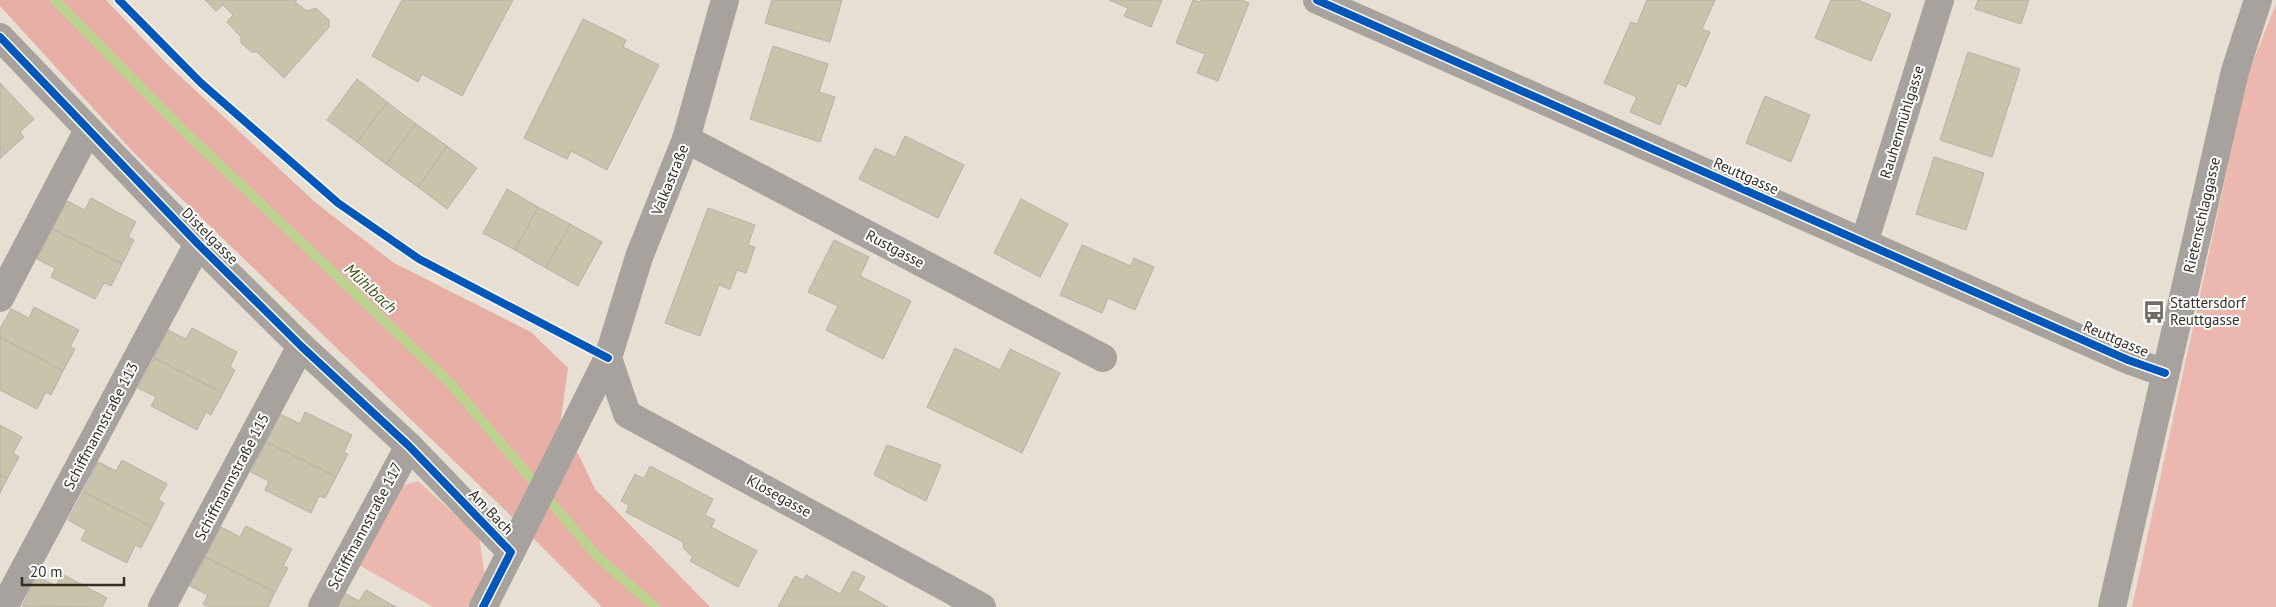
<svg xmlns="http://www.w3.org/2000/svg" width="2276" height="607" font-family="'PT Sans',sans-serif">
<rect width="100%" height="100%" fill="#e8dfd4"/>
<g fill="#ecb7af">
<polygon points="2276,4 2276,607 2132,607 2248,74"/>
<polygon points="418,481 479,536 485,576 468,607 433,607 359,565 402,486"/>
</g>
<polygon fill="#e7aea5" points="0,0 106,0 167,64 316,203 394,263 531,332 568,368 561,418 595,489 710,607 602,607 506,511 134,153 0,6"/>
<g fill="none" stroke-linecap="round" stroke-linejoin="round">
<polyline stroke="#bdd190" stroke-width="10" points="55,0 184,131 451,384 595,554 655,607"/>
</g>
<g fill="#cac3ab" stroke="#b6b1a7">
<polygon points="205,0 297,0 295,2 307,11 316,8 329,20 329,27 284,78 257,52 252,52 241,43 241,37 227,22 233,15 223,5 216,11"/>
<polygon points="402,0 513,0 462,96 422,74 418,82 372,56"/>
<polygon points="772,0 842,0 830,42 765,23"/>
<polygon points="1109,0 1162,0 1151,27 1124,16 1128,8"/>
<polygon points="1193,0 1200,2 1201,0 1242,0 1249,3 1218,81 1197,73 1205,54 1176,43"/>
<polygon points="1647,0 1715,0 1702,29 1710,32 1686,87 1678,83 1660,125 1630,112 1637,97 1604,83 1631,22 1637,24"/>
<polygon points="1831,0 1858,0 1891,14 1871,61 1815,38"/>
<polygon points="1978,0 2029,0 2021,24 1975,9"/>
<polygon points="583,19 626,40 623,47 659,65 607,170 571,151 567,159 524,138"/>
<polygon points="773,46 828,64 819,92 835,97 820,142 750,119"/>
<polygon points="1968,52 2020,69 1992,157 1940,140"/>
<polygon points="357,79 387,102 357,142 327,120"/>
<polygon points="0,83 34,119 20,132 24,137 6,153 0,147"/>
<polygon points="1765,96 1810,115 1791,162 1746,143"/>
<polygon points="387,102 416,124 386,164 357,142"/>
<polygon points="416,124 447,146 418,187 386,164"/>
<polygon points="905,136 964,165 938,218 859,179 875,148 895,157"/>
<polygon points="447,146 477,168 447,209 418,187"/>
<polygon points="0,147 6,153 0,159"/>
<polygon points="1934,157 1984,173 1966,230 1916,214"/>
<polygon points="507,189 538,207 515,250 483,233"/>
<polygon points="91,198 136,222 128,237 134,240 122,264 52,229 67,201 85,210"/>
<polygon points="1021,199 1068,224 1040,277 994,253"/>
<polygon points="538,207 570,224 546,268 515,250"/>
<polygon points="708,208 755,225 748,245 755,247 746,273 737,270 730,289 719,285 700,336 665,323"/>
<polygon points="570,224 602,242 578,286 546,268"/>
<polygon points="52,229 122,264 111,286 104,283 95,299 51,277 55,268 37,259"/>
<polygon points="834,240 869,257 860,276 911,301 883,359 826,330 838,306 808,292"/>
<polygon points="1082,245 1131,266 1134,258 1154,267 1135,310 1108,298 1102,313 1060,295"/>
<polygon points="34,307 79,330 70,347 75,349 63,371 0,337 0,329 11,309 29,318"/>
<polygon points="192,328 237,352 230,367 235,370 223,393 154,358 168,330 186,339"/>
<polygon points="0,337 63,371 51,395 46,392 37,409 0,390"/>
<polygon points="955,348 1000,370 1010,349 1060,373 1022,453 927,407"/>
<polygon points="154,358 223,393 211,415 206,412 197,430 151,406 156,397 138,388"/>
<polygon points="305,412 352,435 344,452 348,454 336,477 266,442 280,414 300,424"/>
<polygon points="0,425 22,437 13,453 19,457 7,479 0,475"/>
<polygon points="266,442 336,477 325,498 319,496 311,513 265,490 269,481 251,472"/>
<polygon points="887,445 941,465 926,501 874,475"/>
<polygon points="122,460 167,484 158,500 164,503 152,527 83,492 98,462 116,471"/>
<polygon points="650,466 713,499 705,515 715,520 711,527 757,551 738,587 690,561 693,557 684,549 683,542 626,512 629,505 621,501 635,474 644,479"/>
<polygon points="0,475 7,479 0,493"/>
<polygon points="83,492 152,527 141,548 135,545 127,563 81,540 86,530 68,520"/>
<polygon points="246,526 292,549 283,566 288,568 275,592 205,557 221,527 240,537"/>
<polygon points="205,557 275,592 268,607 209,607 203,604 208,595 190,586"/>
<polygon points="853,571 865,577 858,590 888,607 778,607 795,576 803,580 806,575 840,594"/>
<polygon points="62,574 107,598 102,607 22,606 37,576 56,586"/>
<polygon points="366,590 396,607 334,607 342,592 359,601"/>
</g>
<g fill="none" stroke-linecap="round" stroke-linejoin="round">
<g stroke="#a7a29d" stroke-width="28">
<polyline points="1317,0 2128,360 2165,373"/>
<polyline points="0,37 198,244 301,346 409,446 511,552 483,607"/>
<polyline points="686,139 1103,358"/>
<polyline points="1864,243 1940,0"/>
<polyline points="0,298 88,130"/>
<polyline points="608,358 627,414 982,607"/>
<polyline points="511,552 608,358 639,257 686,139 725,0"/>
<polyline points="4,607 198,244"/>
<polyline points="162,607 301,346"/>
<polyline points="322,607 409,446"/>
<polyline points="2112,607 2235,71 2258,0"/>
</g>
<defs>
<g id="cycleway">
<polyline points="119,0 201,83 338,203 419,259 608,358"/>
<polyline points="1317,0 2128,360 2165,373"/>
<polyline points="0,37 198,244 301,346 409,446 511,552 483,607"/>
</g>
</defs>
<use href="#cycleway" stroke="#fff" stroke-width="11"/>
<use href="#cycleway" stroke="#0057b8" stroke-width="8"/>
</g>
<defs>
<symbol id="bus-bare" viewBox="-9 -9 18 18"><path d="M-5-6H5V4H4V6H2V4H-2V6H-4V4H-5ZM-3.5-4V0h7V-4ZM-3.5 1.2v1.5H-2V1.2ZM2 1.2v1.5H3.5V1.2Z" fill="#736c63" stroke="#fff" stroke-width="2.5" paint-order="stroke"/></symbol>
</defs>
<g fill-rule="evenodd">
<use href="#bus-bare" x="2138" y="296" width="32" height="32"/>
</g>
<g text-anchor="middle" stroke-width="4" stroke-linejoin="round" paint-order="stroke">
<g font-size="15" fill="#342e26" stroke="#fff">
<text transform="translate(1902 122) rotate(-73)" y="5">Rauhenmühlgasse</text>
<text transform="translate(1746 176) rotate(24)" y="5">Reuttgasse</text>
<text transform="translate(670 180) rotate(-68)" y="5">Valkastraße</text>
<text transform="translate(2202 215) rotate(-77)" y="5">Rietenschlaggasse</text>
<text transform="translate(210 236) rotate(45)" y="5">Distelgasse</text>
<text transform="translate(895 249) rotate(28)" y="5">Rustgasse</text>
<text transform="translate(2116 339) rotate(23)" y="5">Reuttgasse</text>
<text transform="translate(101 426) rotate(-62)" y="5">Schiffmannstraße 113</text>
<text transform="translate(232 477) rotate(-62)" y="5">Schiffmannstraße 115</text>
<text transform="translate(779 496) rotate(29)" y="5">Klosegasse</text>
<text transform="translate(491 512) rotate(46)" y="5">Am Bach</text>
<text transform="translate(365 526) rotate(-62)" y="5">Schiffmannstraße 117</text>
</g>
<g font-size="15" fill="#342e26" stroke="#fff" text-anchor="start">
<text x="2170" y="308">Stattersdorf<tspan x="2170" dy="17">Reuttgasse</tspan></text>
</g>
<g font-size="16" font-style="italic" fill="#3d5010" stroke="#fff">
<text transform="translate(371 288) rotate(43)" y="6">Mühlbach</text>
</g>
</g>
<path d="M22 577v8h102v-8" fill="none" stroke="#342e26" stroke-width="2.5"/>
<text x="30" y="577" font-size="15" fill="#342e26" stroke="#ffffff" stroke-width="4" paint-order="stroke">20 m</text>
</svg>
